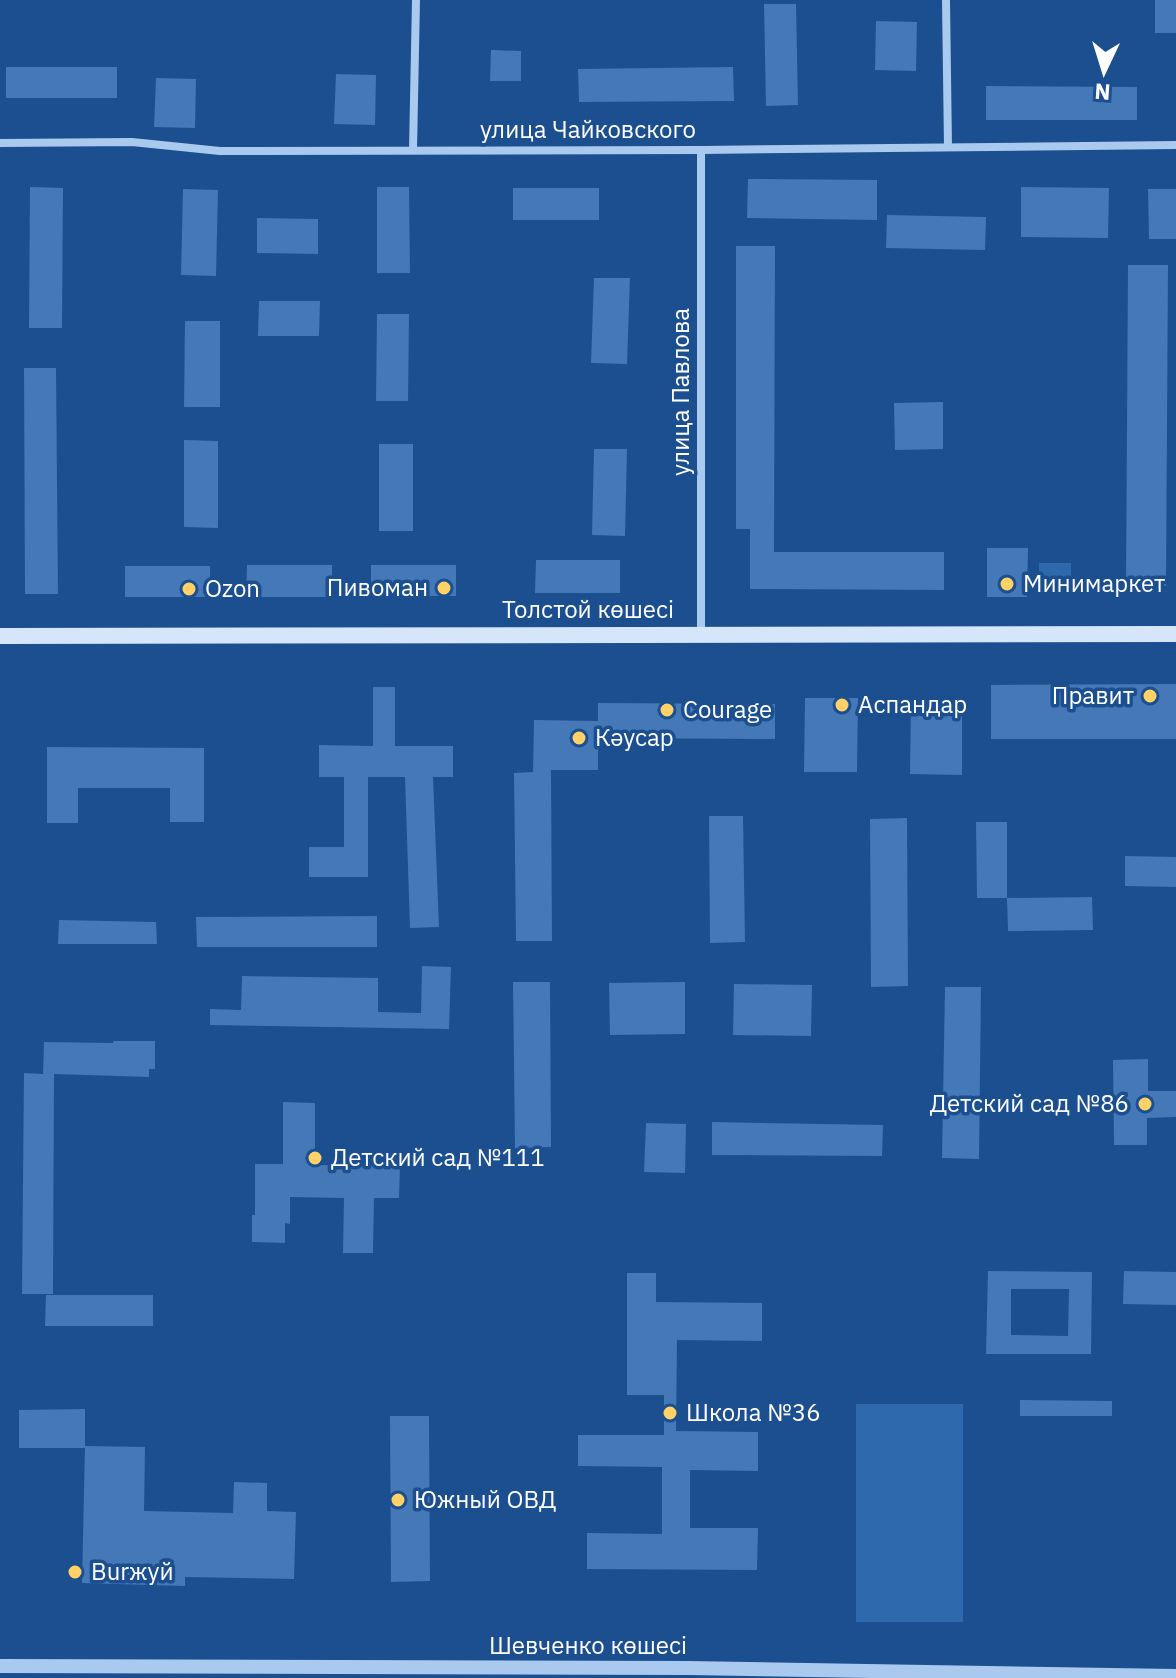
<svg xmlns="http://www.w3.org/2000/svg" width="1176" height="1678" font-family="'IBM Plex Sans',sans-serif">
<rect width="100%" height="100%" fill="#1b4f8f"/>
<g fill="#2e69ad">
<rect x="1039" y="563" width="32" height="26"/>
<rect x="856" y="1404" width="107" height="218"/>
</g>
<g fill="#4478b7" fill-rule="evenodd">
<rect x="1155" y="0" width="21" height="33"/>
<polygon points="764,4 796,4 798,105 766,106"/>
<polygon points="876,21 917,22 916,71 875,70"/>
<polygon points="491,50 521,51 521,81 490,81"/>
<rect x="6" y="67" width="111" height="31"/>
<polygon points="733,67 734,101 579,102 578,69"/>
<polygon points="336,74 376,75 375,125 334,124"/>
<polygon points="156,78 196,79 195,128 154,127"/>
<polygon points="986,86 1137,87 1137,120 986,120"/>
<polygon points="748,179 877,180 877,220 747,218"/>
<polygon points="30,187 63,188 62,328 29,328"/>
<polygon points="377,187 409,187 410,273 377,273"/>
<polygon points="1021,187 1109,188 1108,238 1021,237"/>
<rect x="513" y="188" width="86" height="32"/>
<polygon points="183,189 218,190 216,276 181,275"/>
<polygon points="1148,189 1176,189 1176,239 1149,239"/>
<polygon points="887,215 986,217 985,250 886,248"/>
<polygon points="257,218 318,219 318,254 257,253"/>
<polygon points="736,246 775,246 774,552 944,552 944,590 750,589 750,529 736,529"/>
<polygon points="1128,265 1168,265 1166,586 1126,586"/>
<polygon points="594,278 630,278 627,364 591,363"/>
<polygon points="259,301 320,301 319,336 258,336"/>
<polygon points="377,314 409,314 408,401 376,401"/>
<polygon points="185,321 220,321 220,407 184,407"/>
<polygon points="24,368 56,368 58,594 25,594"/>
<polygon points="943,402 943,449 895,450 894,403"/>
<polygon points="184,440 218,441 218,528 184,527"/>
<rect x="379" y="444" width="34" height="87"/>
<polygon points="594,449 627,449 625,536 592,535"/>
<polygon points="987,548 1028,548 1027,597 987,597"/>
<polygon points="536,560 620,560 620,593 535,593"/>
<polygon points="247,565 332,565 332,597 246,597"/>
<rect x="371" y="565" width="85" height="31"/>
<rect x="125" y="566" width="85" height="31"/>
<polygon points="1176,684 1176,739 991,739 991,685"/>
<polygon points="373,687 395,687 395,746 453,746 453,777 433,777 439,927 410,928 405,777 368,777 368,877 309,877 309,847 344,847 344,777 319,777 319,745 373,746"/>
<polygon points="805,698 858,698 857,772 804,772"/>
<polygon points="911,700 962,701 962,775 910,774"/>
<polygon points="598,703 775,704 775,739 598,738 598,770 551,770 552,941 516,941 514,773 533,772 534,720 598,721"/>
<polygon points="47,747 204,748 204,822 170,822 170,788 78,788 78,823 47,823"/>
<polygon points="709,816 743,816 745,942 710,943"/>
<polygon points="907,818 908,986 871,987 870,819"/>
<polygon points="976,822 1007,822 1007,898 977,898"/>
<polygon points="1125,856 1176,857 1176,887 1125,886"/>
<polygon points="1092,897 1093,930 1008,931 1007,898"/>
<polygon points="377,916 377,947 197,947 196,917"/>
<polygon points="59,920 156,922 157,944 58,944"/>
<polygon points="422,966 451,967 449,1029 210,1025 210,1009 241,1010 242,976 378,978 378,1012 421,1013"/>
<polygon points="513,982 550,982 551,1147 515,1148"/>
<polygon points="685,982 685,1034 610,1035 609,983"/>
<polygon points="734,984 812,985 811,1036 733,1035"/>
<polygon points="945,987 981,987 979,1159 942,1158"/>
<polygon points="113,1041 155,1041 155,1069 149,1069 149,1077 54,1074 53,1294 22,1294 24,1073 43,1074 44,1042 113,1043"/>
<polygon points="1148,1059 1148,1091 1176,1091 1176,1117 1147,1118 1147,1145 1114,1145 1113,1060"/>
<polygon points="283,1102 315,1103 315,1165 400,1166 399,1198 374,1198 373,1253 343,1253 344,1198 290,1197 290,1224 285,1223 285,1243 252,1242 252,1215 255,1215 255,1164 283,1164"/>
<polygon points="712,1122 883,1125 882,1156 712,1155"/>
<polygon points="646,1123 686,1124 685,1173 644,1172"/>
<path d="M988 1271 1092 1272 1091 1354H986ZM1011 1289H1069L1068 1336 1011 1335Z"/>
<polygon points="1124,1271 1176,1272 1176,1305 1123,1304"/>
<polygon points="627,1273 656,1273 656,1302 762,1303 762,1341 677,1340 676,1431 758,1432 758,1471 690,1470 690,1528 758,1528 757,1570 587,1569 587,1533 662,1534 662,1467 578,1466 578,1435 664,1435 664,1395 627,1395"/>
<polygon points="46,1295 153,1295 153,1326 45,1326"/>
<polygon points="1020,1400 1112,1401 1112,1416 1020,1416"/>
<polygon points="85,1409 85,1448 19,1448 19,1410"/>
<polygon points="390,1416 429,1416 430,1581 391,1582"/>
<polygon points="85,1446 145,1447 144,1511 233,1513 234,1482 267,1483 267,1511 296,1512 294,1579 185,1577 185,1586 82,1583"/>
</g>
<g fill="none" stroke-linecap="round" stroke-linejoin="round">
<g stroke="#a9c9ee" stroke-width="8">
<polyline points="946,0 948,147"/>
<polyline points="0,143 132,142 220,151 701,150 1176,145"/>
<polyline points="413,150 416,0"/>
<polyline points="701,150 701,634"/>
</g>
<polyline stroke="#a9c9ee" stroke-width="14" points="0,1666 688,1668 1176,1676"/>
<polyline stroke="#d6e6fa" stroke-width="16" points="0,636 1176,634"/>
</g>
<g fill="#ffd166" stroke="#1b4f8f" stroke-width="3">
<circle cx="1007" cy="584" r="8"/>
<circle cx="444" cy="588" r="8"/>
<circle cx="189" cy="589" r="8"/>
<circle cx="1150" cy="696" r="8"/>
<circle cx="842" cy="705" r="8"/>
<circle cx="667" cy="710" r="8"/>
<circle cx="579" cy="738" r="8"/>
<circle cx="1145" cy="1104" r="8"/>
<circle cx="315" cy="1158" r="8"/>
<circle cx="670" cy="1413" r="8"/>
<circle cx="398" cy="1500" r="8"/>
<circle cx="75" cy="1572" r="8"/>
</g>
<g text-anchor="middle" stroke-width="7" stroke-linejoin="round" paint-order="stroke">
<g font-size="24" fill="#fff" stroke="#1b4f8f">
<text x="588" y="138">улица Чайковского</text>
<text transform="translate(681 392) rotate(-90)" y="8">улица Павлова</text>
<text x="588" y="618">Толстой көшесі</text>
<text x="588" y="1654">Шевченко көшесі</text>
</g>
<g font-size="24" fill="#fff" stroke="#1b4f8f" text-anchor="start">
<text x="1023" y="592">Минимаркет</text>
<text x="428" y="596" text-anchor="end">Пивоман</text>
<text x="205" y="597">Ozon</text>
<text x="1134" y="704" text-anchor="end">Правит</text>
<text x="858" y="713">Аспандар</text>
<text x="683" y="718">Courage</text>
<text x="595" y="746">Кәусар</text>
<text x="1129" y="1112" text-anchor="end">Детский сад №86</text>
<text x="331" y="1166">Детский сад №111</text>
<text x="686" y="1421">Школа №36</text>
<text x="414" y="1508">Южный ОВД</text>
<text x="91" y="1580">Burжуй</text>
</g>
</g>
<g transform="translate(1104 72) rotate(184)" stroke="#1b4f8f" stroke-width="6" paint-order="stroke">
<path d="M0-6L14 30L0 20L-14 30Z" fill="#ffffff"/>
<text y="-12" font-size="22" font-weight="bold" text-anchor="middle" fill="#ffffff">N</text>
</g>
</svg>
